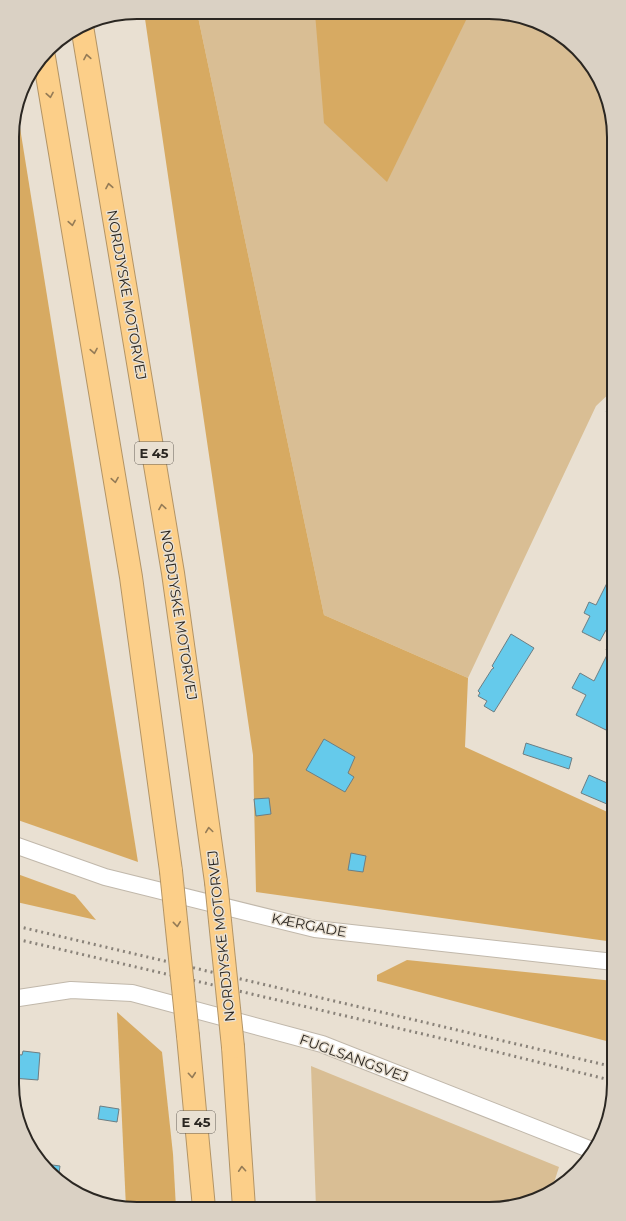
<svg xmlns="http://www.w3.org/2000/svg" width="626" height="1221" font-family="Montserrat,sans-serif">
<rect width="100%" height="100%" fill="#e9e0d2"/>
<g fill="#d9be94">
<polygon points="197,12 513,14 571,43 607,97 614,137 614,389 596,406 468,678 324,615"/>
<polygon points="311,1066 559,1167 551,1192 529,1202 489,1209 316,1208"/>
</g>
<g fill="#d7aa62">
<polygon points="144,12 197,12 324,615 468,678 465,747 614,815 614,942 256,892 253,755"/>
<polygon points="315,13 469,14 387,182 324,123"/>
<polygon points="17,109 138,862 12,818 13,121"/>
<polygon points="12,872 75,895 96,920 12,901"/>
<polygon points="407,960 614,981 614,1043 377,981 377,975"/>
<polygon points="117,1012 162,1052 173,1154 176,1208 126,1208"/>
</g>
<g fill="#65caeb" stroke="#6d7e83">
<polygon points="614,405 614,421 606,411"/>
<polygon points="614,569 614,634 606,630 600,641 582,632 590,616 584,613 589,602 596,605"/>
<polygon points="511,634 534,648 494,712 484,706 487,701 478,696 480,693 478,691 492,669 494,668 492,666"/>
<polygon points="614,634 614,715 606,730 576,715 586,695 572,688 580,673 594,681 609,651 606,650"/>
<polygon points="324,739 355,757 348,773 354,777 345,792 306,770"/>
<polygon points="526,743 572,758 569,769 523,754"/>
<polygon points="589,775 614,786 614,807 581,793"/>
<polygon points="269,798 271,814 256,816 254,799"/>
<polygon points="351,853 366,856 363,872 348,870"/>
<polygon points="23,1051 40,1053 38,1080 12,1078 12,1054 22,1055"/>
<polygon points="100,1106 119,1109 117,1122 98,1119"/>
<polygon points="45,1164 60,1166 58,1180 55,1178"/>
</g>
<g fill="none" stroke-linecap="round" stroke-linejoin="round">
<defs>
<g id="minor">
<polyline points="12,844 105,877 315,929 614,962"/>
<polyline points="12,999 71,990 132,993 322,1044 594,1151"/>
</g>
<g id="motorway">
<polyline points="82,26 173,573 216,882"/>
<polyline points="44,57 131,577 171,871"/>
<polyline points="188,1036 204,1208"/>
<polyline points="233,1047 244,1208"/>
</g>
</defs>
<use href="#minor" stroke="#c1b8ab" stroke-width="18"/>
<use href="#motorway" stroke="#b39465" stroke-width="24"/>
<use href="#minor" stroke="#fff" stroke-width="16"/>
<use href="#motorway" stroke="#fccf89" stroke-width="22"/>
<g stroke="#898279" stroke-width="3" stroke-dasharray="2 4" stroke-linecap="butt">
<polyline points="12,925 614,1067"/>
<polyline points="12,938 457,1042 614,1081"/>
</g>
<defs>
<g id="motorway-bridge">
<polyline points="171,871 188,1036"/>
<polyline points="216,882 233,1047"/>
</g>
</defs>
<use href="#motorway-bridge" stroke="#b39465" stroke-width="24" stroke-linecap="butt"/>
<use href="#motorway-bridge" stroke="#fccf89" stroke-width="22"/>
</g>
<defs><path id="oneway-chevron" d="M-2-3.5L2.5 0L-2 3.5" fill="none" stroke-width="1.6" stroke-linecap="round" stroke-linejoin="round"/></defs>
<g stroke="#947b56">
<use href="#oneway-chevron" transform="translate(87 57) rotate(-100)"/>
<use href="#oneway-chevron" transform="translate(50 95) rotate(80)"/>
<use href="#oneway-chevron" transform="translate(109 186) rotate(-100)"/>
<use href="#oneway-chevron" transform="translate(72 223) rotate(80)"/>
<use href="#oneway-chevron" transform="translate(94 351) rotate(80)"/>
<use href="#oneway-chevron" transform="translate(115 480) rotate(81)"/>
<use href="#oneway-chevron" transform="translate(162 507) rotate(-99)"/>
<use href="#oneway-chevron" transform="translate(209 830) rotate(-98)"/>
<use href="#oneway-chevron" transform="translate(177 924) rotate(84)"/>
<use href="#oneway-chevron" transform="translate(192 1075) rotate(85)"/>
<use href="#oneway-chevron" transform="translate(242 1169) rotate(-94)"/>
</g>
<g text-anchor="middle" stroke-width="3" stroke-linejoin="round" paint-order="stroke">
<g fill="#e9e0d2" stroke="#645e57" stroke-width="1">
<rect x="135" y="442" width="38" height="22" rx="3"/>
<rect x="177" y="1111" width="38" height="22" rx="3"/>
</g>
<g font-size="13" font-weight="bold" fill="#2b2722">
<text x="154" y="458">E 45</text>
<text x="196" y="1127">E 45</text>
</g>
<g font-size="14" fill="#2b2722" stroke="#e9e0d2">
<text transform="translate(127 295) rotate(80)" y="5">NORDJYSKE MOTORVEJ</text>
<text transform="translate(179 615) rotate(81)" y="5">NORDJYSKE MOTORVEJ</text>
<text transform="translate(309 925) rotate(11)" y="5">KÆRGADE</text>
<text transform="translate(221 936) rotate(-96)" y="5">NORDJYSKE MOTORVEJ</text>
<text transform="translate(354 1058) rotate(20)" y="5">FUGLSANGSVEJ</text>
</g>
</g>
<path d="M0 0H626V1221H0ZM137 19H489A118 118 0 0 1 607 137V1084A118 118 0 0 1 489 1202H137A118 118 0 0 1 19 1084V137A118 118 0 0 1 137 19Z" fill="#dad1c4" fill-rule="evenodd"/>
<path fill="none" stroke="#2b2722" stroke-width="2" d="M137 19H489A118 118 0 0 1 607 137V1084A118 118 0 0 1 489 1202H137A118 118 0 0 1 19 1084V137A118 118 0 0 1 137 19Z"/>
</svg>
